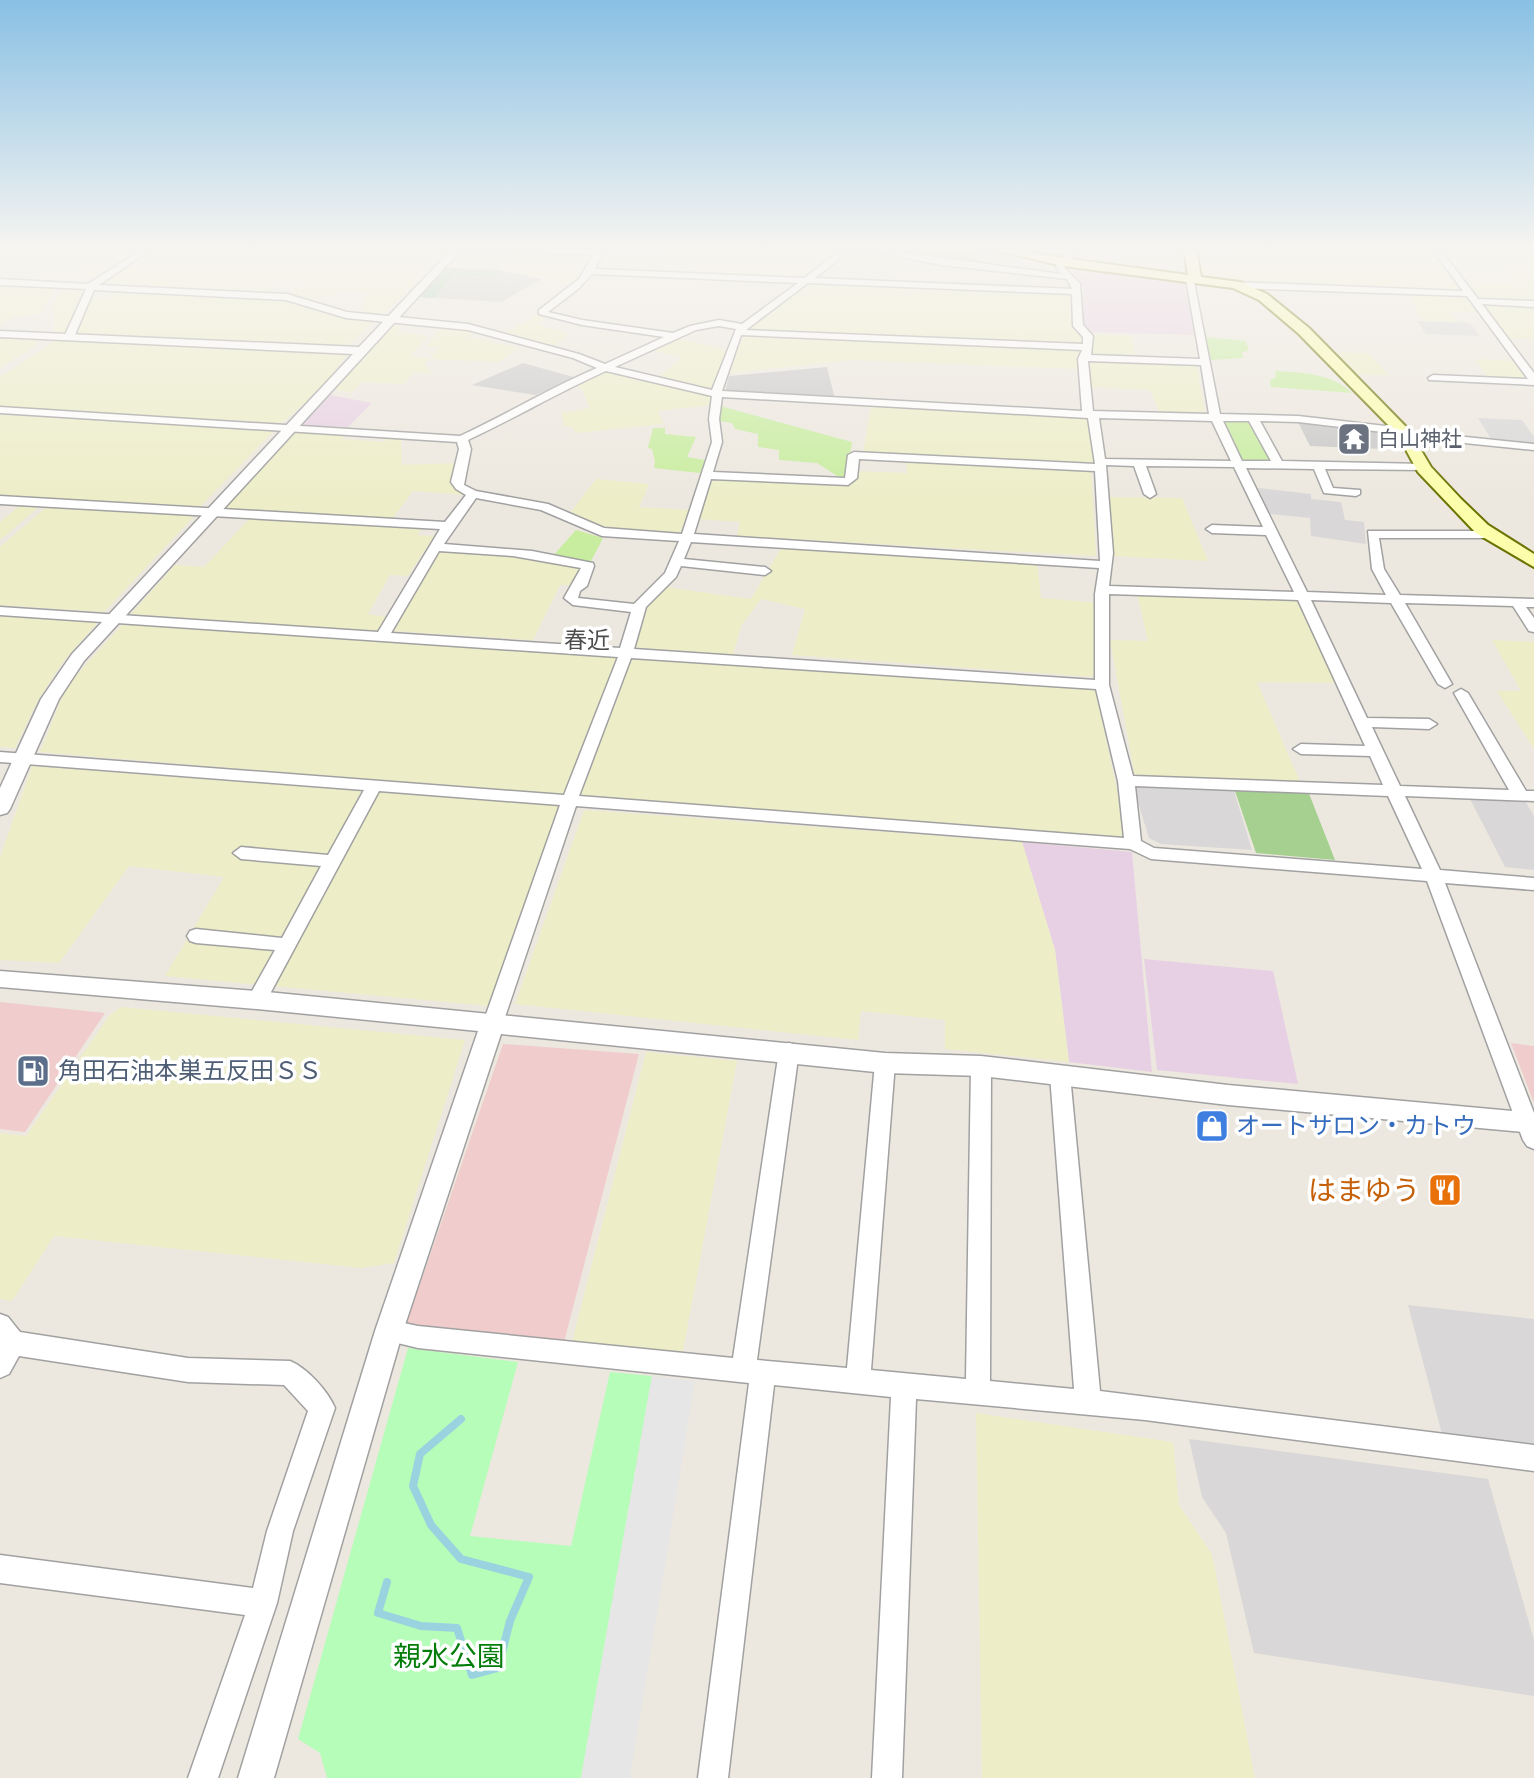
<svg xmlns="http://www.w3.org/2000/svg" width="1534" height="1778" font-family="'Varela Round','Noto Sans JP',sans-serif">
<rect width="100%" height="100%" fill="#ede8df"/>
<g fill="#d9d7d7">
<polygon points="1417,321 1470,323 1480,336 1426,334"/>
<polygon points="1478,418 1522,420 1534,437 1534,444 1493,442"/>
<polygon points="1258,488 1311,494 1311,499 1341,502 1345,520 1364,522 1366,544 1311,536 1310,518 1269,514"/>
<polygon points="1133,786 1234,791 1252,850 1161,844 1149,838"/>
<polygon points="1469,797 1524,799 1534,816 1534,870 1505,867"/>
<polygon points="1408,1305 1534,1319 1534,1445 1442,1434"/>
<polygon points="1189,1439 1488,1479 1534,1640 1534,1696 1254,1653 1226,1533 1202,1497"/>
</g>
<g fill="#f0cccc">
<polygon points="0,1002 105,1013 25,1132 0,1129"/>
<polygon points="1511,1043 1534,1046 1534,1103"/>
<polygon points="503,1044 639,1054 564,1342 406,1325"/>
</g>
<g fill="#e7d0e3">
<polygon points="1065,264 1186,282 1194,335 1093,332 1083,325 1083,287 1065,269"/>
<polygon points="330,395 372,403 348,427 301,425"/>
<polygon points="1022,842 1132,852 1152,1072 1069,1062 1055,950"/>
<polygon points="1144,959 1273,971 1298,1084 1157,1070"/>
</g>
<g fill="#c8c8c8">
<polygon points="445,268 501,270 542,279 501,302 420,297"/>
<polygon points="523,363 577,378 535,395 472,385"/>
<polygon points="827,367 835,399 725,392 729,376"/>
<polygon points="1297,420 1397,432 1408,450 1310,446"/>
</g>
<g fill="#edeec8">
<polygon points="0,249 77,249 70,263 45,257 25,269 0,269"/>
<polygon points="84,249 116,249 111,252 135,254 120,265 109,265 94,276 73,275"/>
<polygon points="155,249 399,249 448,251 381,317 361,314 367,291 339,290 334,296 320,295 314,301 291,293 305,281 282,280 267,292 104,283"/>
<polygon points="646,249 717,249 716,252 750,254 752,249 841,249 803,279 657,272 670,255 658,249"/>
<polygon points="1231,249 1429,249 1460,291 1237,283 1209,279 1197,274 1197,255 1233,257"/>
<polygon points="1439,249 1534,249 1534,302 1479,299 1466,280 1511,282 1498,266 1453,265"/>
<polygon points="509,253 543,254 537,263 566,264 574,255 596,257 575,285 496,269"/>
<polygon points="809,281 1074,293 1071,326 1085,338 1083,344 745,330"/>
<polygon points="0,284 57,286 41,314 14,316 0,325"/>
<polygon points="65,286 88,288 66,334 54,334 53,303"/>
<polygon points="120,289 269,297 319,312 373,322 346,347 75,334 92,297 107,298"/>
<polygon points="1408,292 1464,295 1476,313 1450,312 1456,322 1423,321"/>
<polygon points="1482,302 1534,305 1534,339 1508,338"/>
<polygon points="538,315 545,318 537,324 569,334 549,349 501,335"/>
<polygon points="397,322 405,323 397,332 428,335 410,356 429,358 424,365 432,373 414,372 403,384 361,382 351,393 335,389"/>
<polygon points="442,326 474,331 469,337 519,348 499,362 430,359 438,347 426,346"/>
<polygon points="1092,334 1131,336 1136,359 1093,357"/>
<polygon points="743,335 1082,349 1083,355 1077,359 1077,369 851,360 730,373"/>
<polygon points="0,337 39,339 34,346 0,368"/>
<polygon points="675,338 726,350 713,390 658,378 682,357 650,350"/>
<polygon points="57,340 338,353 347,355 323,387 282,423 0,408 0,377"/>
<polygon points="1334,352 1368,353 1389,375 1350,374 1331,354"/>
<polygon points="1475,359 1514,361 1530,381 1488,378"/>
<polygon points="1087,360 1197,365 1205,413 1159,413 1150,390 1090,387"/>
<polygon points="607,370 711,396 711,405 658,411 663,424 576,433 573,428 564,426 561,413 590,408 581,388 572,385"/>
<polygon points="871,406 1088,418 1094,466 863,452"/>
<polygon points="0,415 275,430 200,507 0,495"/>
<polygon points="295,430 347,432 342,439 384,442 390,434 401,435 402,465 457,463 451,485 464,495 413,491 392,519 229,512 225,508"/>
<polygon points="906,460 1091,470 1096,556 737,536 740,522 697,519 713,480 851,485 855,471 907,473"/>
<polygon points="596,479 649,484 639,507 690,510 679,534 607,529 590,524 571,512"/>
<polygon points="1108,497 1182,498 1208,561 1110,556"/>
<polygon points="23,503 41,505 0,540 0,522"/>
<polygon points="49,505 197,513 104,612 0,605 0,547"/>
<polygon points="251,517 421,529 417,535 434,536 408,576 390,575 368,614 387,617 376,632 131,614 175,565 204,567"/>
<polygon points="781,548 1037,562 1041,598 1099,603 1095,677 792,655 805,609 761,599 741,626 733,655 633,647 648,603 664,587 751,599"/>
<polygon points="439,551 518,554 580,568 573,585 560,585 533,640 393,631"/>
<polygon points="1137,594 1299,599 1338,683 1257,682 1300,782 1135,777 1110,640 1148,641"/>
<polygon points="0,616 97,623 62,663 37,702 15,748 0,747"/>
<polygon points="124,623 617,657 565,796 40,752 67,685"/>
<polygon points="1492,640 1534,642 1534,749 1497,691 1521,691"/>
<polygon points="630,657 1095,688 1127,837 579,797"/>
<polygon points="32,766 560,806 489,1006 165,976 224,877 129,866 59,963 0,960 0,857"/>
<polygon points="584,810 1022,842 1055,950 1069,1062 945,1049 945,1020 861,1011 858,1040 515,1004"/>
<polygon points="121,1007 465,1040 394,1263 361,1268 54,1236 12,1301 0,1299 0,1133 26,1136 109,1016"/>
<polygon points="646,1052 737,1061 682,1356 572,1342"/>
<polygon points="976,1413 1173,1442 1179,1505 1212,1554 1255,1778 982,1778"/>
</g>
<g fill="#c8ed9f">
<polygon points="1206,337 1246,341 1249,351 1242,352 1243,358 1211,360"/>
<path d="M1275 371C1300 372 1334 374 1352 393L1271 387 1270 380 1276 377Z"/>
<polygon points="720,406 852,442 847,476 842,479 817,463 779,460 779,450 758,447 758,434 735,429 732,423 720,421"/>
<polygon points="1221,419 1248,419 1273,464 1244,464"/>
<polygon points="653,428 665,428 665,434 696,437 687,457 705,460 700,473 654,468 655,461 652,449 648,448"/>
<polygon points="576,530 603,538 589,565 551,558"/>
</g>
<polygon fill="#a5d090" points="1234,788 1308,791 1335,860 1256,853"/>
<g fill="#9ec8a3">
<polygon points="902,249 983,249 975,257 980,266 896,253"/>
<polygon points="445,268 501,270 495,277 453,275 434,298 420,297"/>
</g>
<polygon fill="#b6fdb9" points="408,1348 518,1362 470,1536 571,1546 610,1372 652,1376 581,1778 327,1778 320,1753 298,1739"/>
<polygon fill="#e6e6e6" points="652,1376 695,1381 630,1778 581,1778"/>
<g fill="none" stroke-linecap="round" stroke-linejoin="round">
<polyline stroke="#9bd2df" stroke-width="8" points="387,1582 378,1613 421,1626 457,1628 472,1675 498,1668 510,1621 529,1577 461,1559 431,1525 413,1486 420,1454 461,1419"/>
<defs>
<g id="minor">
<path d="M143 249H152L99 285 287 294 347 312 468 324 579 354 605 364 664 337 582 325 539 314V310L579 279 593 255 446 251 442 249 598 251 602 253 595 269 804 278 843 249H852L815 278 1072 289 1067 279 942 265 859 249H877L1061 274 1056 267 1057 262 1064 261 1066 249H1074L1072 263 1064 267 1080 284 1083 325 1093 336 1091 355 1200 359 1186 279 1193 277 1220 414 1298 416 1403 428 1408 431 1534 444V450L1405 437 1400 434 1298 422 1260 421 1282 461 1424 464 1430 467 1424 470 1325 469 1333 488 1360 490V494L1356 496 1324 493 1314 469 1246 468 1307 592 1386 595 1372 569 1368 531H1492L1498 535 1496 538H1379L1384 569 1400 595 1534 599V607H1526L1534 618V632L1529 631 1513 606 1405 603 1452 684 1445 688 1438 684 1391 603 1311 600 1367 718 1429 719 1437 724 1429 729 1372 727 1400 786 1509 790 1454 693 1461 689 1468 693 1526 791H1534V801L1405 796 1440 870 1534 878V890L1445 883 1534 1113V1149L1527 1146 1523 1140 1427 881 1151 859 1130 849 576 806 503 1023 500 1028 493 1031 486 1028 483 1023 560 805 379 791 264 1005 257 1007 250 1005 247 1000 275 950 196 943 190 941 187 936 190 931 196 929 282 938 321 866 241 859 233 853 241 847 328 855 364 790 0 762V752L564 795 618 657 0 615V607L378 632 440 529 0 504V496L445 522 466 495 456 489 451 482 459 449 457 442 0 413V407L460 436C507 414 550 388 597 368L573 358 468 330 346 318 286 300 94 290 74 337 69 340 64 337 86 289 0 285V279L88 284ZM592 274 798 283 742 324 719 320 690 326 673 333 582 320 548 312 578 289ZM808 283 1072 294 1073 326 1083 337V344L746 330ZM719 326 736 329 712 390 615 367 696 330ZM741 335 1082 350 1078 359 1082 411 722 391ZM1088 361 1201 365 1209 414 1093 411ZM606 371 712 396 709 419 712 442 682 534 604 528 548 504 476 491 464 485 471 449 468 440C515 418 559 392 606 371ZM722 397 1088 418 1095 464 854 452 848 455 845 478 713 472 722 442 719 419ZM1099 418 1212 421 1231 461 1105 459ZM1223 421H1249L1271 461H1242ZM859 459 1095 471 1100 561 694 534 711 479 848 485 857 478ZM1106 465 1134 466 1144 494 1150 498 1156 494 1146 466 1234 467 1263 527 1212 525 1206 529 1212 533 1266 535 1294 592 1109 586 1113 553ZM476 498 541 510 602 536 679 541 665 573 634 604 578 598 580 591 587 586 594 566 593 563 532 551 444 544ZM691 542 1099 568 1095 594V680L634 649 646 607 676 577 681 566 765 575 771 571 765 567 684 559ZM439 551 513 556 581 568 564 598 573 605 631 612 620 648 391 633ZM1109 594 1298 600 1365 746 1301 744 1293 749 1301 754 1370 756 1383 785 1133 776 1109 685ZM631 658 1096 689 1118 781 1124 838 579 796ZM1135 786 1388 796 1422 869 1154 848 1141 841Z"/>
<polygon points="1432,249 1440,249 1478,299 1534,301 1534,307 1482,304 1534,373 1534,385 1429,380 1428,378 1433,375 1528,379 1467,296 1236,288 1232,285 1236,282 1463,291"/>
<polygon points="789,1043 796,1045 799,1051 757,1360 847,1368 875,1063 878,1057 885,1055 892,1057 895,1063 871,1370 966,1379 971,1066 974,1060 981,1058 988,1060 991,1066 990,1381 1074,1389 1050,1075 1053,1069 1060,1067 1067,1069 1070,1075 1100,1391 1534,1445 1534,1471 1145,1420 916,1399 902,1778 872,1778 891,1397 774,1385 728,1778 698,1778 749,1383 418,1348 381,1339 377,1331 381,1323 389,1320 418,1326 733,1358 779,1051 782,1045"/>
<path d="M0 1314 8 1317 20 1332 188 1358 290 1361C307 1368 328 1391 335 1408L293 1531 277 1603 218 1778H188L245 1615 0 1583V1555L253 1588 267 1531 308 1411 284 1385 188 1382 19 1356 9 1374 0 1378Z"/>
</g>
<g id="tertiary">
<polygon points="452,249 462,249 84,661 59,699 10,809 7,813 0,815 0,788 41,699 72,654 353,354 0,337 0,331 359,347"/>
<polygon points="0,971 257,991 885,1053 981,1056 1228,1085 1534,1113 1534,1133 1228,1105 981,1076 885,1073 501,1034 403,1331 274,1778 238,1778 375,1331 478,1031 257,1009 0,987"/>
</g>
<polygon id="secondary" points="990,249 1013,249 1063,258 1188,275 1184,249 1196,249 1201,277 1240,282 1267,294 1309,328 1409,430 1431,467 1461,499 1488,525 1534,554 1534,567 1476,533 1418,472 1398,435 1299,334 1259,300 1233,288 1063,266"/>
</defs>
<use href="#minor" stroke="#a1a1a1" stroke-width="3"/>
<use href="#tertiary" stroke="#a1a1a1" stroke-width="3"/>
<use href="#secondary" stroke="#6a7300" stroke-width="4"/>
<use href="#minor" fill="#fff" fill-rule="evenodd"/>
<use href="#tertiary" fill="#fff" fill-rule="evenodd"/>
<use href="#secondary" fill="#fcfeac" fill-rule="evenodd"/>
</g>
<linearGradient id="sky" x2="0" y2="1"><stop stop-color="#89c0e4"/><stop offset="0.5" stop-color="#f7f5f1"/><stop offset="1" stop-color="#f7f5f1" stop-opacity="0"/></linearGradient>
<rect width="1534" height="498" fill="url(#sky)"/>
<defs>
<symbol id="temple-square" viewBox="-11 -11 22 22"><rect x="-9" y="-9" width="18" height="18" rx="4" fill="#6b7280" stroke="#fff"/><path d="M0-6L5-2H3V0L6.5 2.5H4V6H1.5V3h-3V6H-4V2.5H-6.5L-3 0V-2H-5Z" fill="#fff"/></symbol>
<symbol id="fuel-square" viewBox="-11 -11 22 22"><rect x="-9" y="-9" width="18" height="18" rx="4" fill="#5c6f8a" stroke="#fff"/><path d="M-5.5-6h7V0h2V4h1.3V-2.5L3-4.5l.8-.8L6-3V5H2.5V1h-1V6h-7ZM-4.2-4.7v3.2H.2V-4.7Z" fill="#fff"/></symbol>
<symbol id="shop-square" viewBox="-11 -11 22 22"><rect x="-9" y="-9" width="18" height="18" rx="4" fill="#3f7fe0" stroke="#fff"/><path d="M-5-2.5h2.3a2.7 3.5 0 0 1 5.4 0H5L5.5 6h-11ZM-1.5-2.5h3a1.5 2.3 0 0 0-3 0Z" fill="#fff"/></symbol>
<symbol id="restaurant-square" viewBox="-11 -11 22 22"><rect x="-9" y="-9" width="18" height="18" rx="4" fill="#e8710a" stroke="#fff"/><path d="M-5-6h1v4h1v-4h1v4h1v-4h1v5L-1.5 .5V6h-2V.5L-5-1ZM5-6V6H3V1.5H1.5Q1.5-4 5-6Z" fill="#fff"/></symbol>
</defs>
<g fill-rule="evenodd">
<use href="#temple-square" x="1335" y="420" width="38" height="38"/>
<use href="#fuel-square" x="14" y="1052" width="38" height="38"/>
<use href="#shop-square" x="1193" y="1107" width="38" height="38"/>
<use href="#restaurant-square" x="1426" y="1171" width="38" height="38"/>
</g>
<g text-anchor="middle" stroke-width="7" stroke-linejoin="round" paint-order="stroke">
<g font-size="21" fill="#5b616d" stroke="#fff" text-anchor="start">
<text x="1378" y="446">白山神社</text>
</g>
<g font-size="23" fill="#4d4d4d" stroke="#fff">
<text x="587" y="648">春近</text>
</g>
<g font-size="24" fill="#4e5e75" stroke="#fff" text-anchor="start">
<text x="58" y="1079">角田石油本巣五反田ＳＳ</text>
</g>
<g font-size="24" fill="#366cbe" stroke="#fff" text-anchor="start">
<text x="1236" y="1134">オートサロン・カトウ</text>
</g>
<g font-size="28" fill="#c56008" stroke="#fff" text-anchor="end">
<text x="1420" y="1200">はまゆう</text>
</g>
<g font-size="28" fill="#037d09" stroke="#fff">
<text x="449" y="1666">親水公園</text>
</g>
</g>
</svg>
